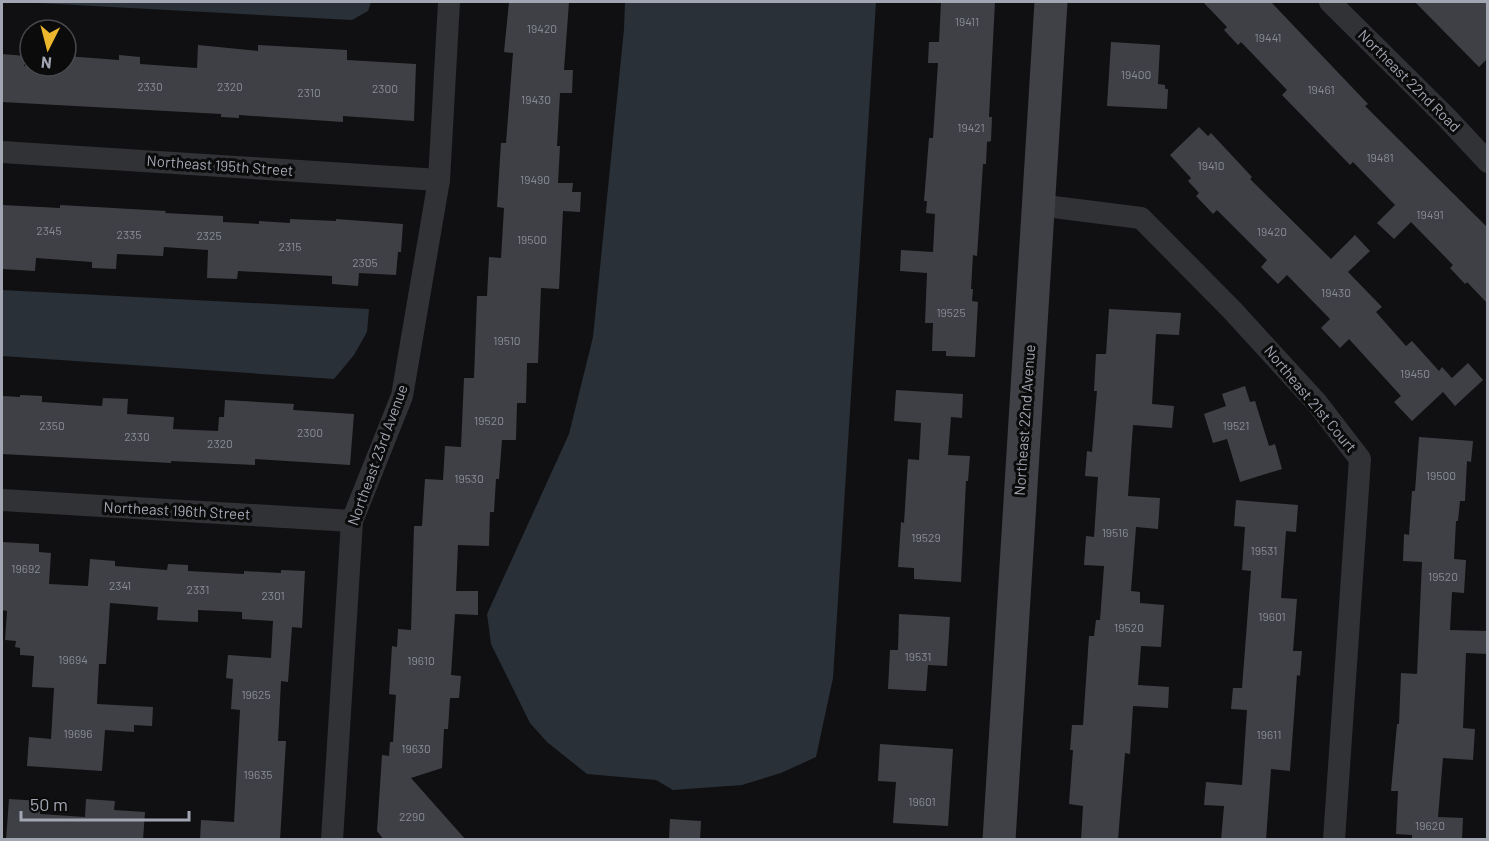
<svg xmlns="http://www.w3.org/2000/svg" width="1489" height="841" font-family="Barlow,sans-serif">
<rect width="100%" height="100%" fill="#101012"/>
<g fill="#293037">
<polygon points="19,2 371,2 368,11 352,20"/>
<polygon points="625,2 876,2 833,678 816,757 781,773 742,785 673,790 656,780 587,774 547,742 530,723 491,644 487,614 569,434 593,337 624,29"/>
<polygon points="2,290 369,309 367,332 354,355 334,379 2,356"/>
</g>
<g fill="#3f4045">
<polygon points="509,2 569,2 564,70 573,70 572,93 560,93 557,146 560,146 558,183 573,183 572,192 581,192 580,212 563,211 559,289 541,288 538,363 527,363 526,403 517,403 516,440 502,440 499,479 496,479 494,512 490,512 489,546 458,545 456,591 478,591 478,615 455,614 451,675 461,676 459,698 450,698 448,729 444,729 442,768 411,778 466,840 384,840 377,831 382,755 389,756 390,742 393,742 396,695 389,694 392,646 397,647 398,629 411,630 414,526 422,526 425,479 443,480 445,446 461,447 464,378 474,378 477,296 487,296 489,257 501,258 504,208 497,207 501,143 506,143 513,53 504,52"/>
<polygon points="941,2 995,2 989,117 992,117 991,141 987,142 986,164 983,164 977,256 973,255 971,289 973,289 972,301 978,302 975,357 946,356 946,351 932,351 933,323 925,323 927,273 900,271 901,250 933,252 935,214 926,213 927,201 924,201 929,138 933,138 938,63 928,63 929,42 939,42"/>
<polygon points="1203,2 1271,2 1368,104 1365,106 1488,228 1488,304 1467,282 1465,284 1450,268 1453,265 1411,222 1394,239 1377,223 1395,205 1353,162 1350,165 1282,95 1287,90 1241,42 1238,45 1224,30 1227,27"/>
<polygon points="1415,2 1488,2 1488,58 1479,67"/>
<polygon points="1111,42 1160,45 1158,84 1165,85 1165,89 1168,89 1167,109 1107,106"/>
<polygon points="198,45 258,51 258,45 347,50 347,60 416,64 414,121 343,116 343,122 239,115 239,118 221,117 221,114 2,102 2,54 25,56 24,66 66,66 66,56 119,60 119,55 140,57 140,64 197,68"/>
<polygon points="1199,127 1208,136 1211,133 1252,177 1250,179 1331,259 1355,235 1370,251 1348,272 1382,307 1376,312 1406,346 1412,341 1439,371 1442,367 1452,378 1468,363 1483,380 1455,406 1443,392 1412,421 1394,402 1401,396 1349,339 1340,348 1321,328 1330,319 1287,275 1278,284 1261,267 1267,260 1217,210 1213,214 1196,196 1199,193 1188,181 1191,178 1170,155"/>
<polygon points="2,205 60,208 60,205 166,211 165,213 223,216 223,222 259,224 259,221 290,223 290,219 336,221 336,219 403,224 401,252 398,252 396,275 359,273 358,286 332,284 332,276 238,271 237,279 207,278 208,250 164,247 163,256 117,254 116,269 92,268 92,262 36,258 35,271 2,269"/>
<polygon points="1109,309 1181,313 1179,335 1156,334 1152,404 1174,406 1172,428 1133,425 1128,496 1160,498 1158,529 1136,527 1131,591 1140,592 1140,603 1164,605 1161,647 1141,646 1138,685 1169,687 1168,708 1133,706 1130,754 1125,753 1118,840 1081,840 1083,806 1069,804 1073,750 1070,750 1072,725 1083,725 1089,636 1094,636 1096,620 1100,620 1104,566 1084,565 1086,536 1094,537 1098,477 1085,476 1087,451 1092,452 1097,391 1094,391 1096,354 1106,354"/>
<polygon points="1245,386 1250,402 1255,401 1269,446 1275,444 1282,469 1240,482 1227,439 1213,443 1204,414 1226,406 1222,394"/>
<polygon points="896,390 963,394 962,418 951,417 948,455 970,456 968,481 966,481 961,582 914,579 914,568 898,567 901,522 904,523 908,459 919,460 921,423 894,421"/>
<polygon points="20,395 42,396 42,402 102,406 103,398 128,399 127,414 174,417 173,429 218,431 219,417 224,417 225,400 294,404 293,410 354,414 350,465 255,459 255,465 171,461 171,463 2,454 2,396 20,397"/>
<polygon points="1419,437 1473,441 1471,462 1467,461 1465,501 1460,501 1458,521 1456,521 1454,559 1466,560 1464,593 1452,592 1450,630 1488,631 1488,654 1466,653 1463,728 1475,729 1473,760 1443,758 1438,817 1463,818 1462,840 1412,840 1412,835 1396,834 1398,791 1391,791 1397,724 1399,724 1401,673 1417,674 1422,562 1403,561 1404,534 1409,535 1412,491 1415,491"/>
<polygon points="1236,500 1298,505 1296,532 1286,531 1281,598 1297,599 1293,651 1302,651 1300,676 1297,675 1290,771 1271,769 1266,840 1221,840 1224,806 1204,805 1206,782 1242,785 1247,710 1231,709 1233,688 1242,688 1251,571 1242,570 1245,527 1234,526"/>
<polygon points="2,542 39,544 39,552 51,553 49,584 88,586 90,559 115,561 115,566 167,570 168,564 188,565 188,571 244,574 244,571 281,573 281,570 305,571 302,628 292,627 288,682 281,681 278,741 286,741 280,840 200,840 201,820 234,822 240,710 231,709 233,679 226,678 228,655 271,658 273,621 242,619 242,612 198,610 198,622 157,620 158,607 110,603 106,664 99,664 97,704 153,707 152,726 134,725 134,732 105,730 102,771 27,766 29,737 51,739 54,688 32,687 34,656 20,655 20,648 15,647 16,641 5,640 7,611 2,610"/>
<polygon points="899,614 950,617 947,666 928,665 926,691 888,689 890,650 898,650"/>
<polygon points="880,744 953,749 948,826 893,823 896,782 878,781"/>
<polygon points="9,799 41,801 40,814 85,817 86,799 115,801 114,810 145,812 143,840 6,840"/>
<polygon points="670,819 701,821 700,840 669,840"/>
</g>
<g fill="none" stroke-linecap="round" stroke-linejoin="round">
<g stroke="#313236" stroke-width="22">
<polyline points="1330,2 1446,117 1488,162"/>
<polyline points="2,152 439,180"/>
<polyline points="1038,205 1141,218 1232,310 1317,403 1360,459 1334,840"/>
<polyline points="2,500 352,521"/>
<polyline points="332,840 352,521 402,396 439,180 449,2"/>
</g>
<polyline stroke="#3f4146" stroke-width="33" points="999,840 1051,2"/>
</g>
<g text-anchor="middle" stroke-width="6" stroke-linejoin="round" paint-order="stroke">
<g font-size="12" fill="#898c97">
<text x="967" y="26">19411</text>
<text x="542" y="33">19420</text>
<text x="1268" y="42">19441</text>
<text x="1136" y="79">19400</text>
<text x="150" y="91">2330</text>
<text x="230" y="91">2320</text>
<text x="385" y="93">2300</text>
<text x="1321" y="94">19461</text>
<text x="309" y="97">2310</text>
<text x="536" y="104">19430</text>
<text x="971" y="132">19421</text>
<text x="1380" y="162">19481</text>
<text x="1211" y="170">19410</text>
<text x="535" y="184">19490</text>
<text x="1430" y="219">19491</text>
<text x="49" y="235">2345</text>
<text x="1272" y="236">19420</text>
<text x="129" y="239">2335</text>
<text x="209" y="240">2325</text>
<text x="532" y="244">19500</text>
<text x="290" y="251">2315</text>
<text x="365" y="267">2305</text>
<text x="1336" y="297">19430</text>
<text x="951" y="317">19525</text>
<text x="507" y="345">19510</text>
<text x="1415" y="378">19450</text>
<text x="489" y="425">19520</text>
<text x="52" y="430">2350</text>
<text x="1236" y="430">19521</text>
<text x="310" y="437">2300</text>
<text x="137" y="441">2330</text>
<text x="220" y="448">2320</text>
<text x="1441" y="480">19500</text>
<text x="469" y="483">19530</text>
<text x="1115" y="537">19516</text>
<text x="926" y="542">19529</text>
<text x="1264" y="555">19531</text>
<text x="26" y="573">19692</text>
<text x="1443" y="581">19520</text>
<text x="120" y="590">2341</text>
<text x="198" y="594">2331</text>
<text x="273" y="600">2301</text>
<text x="1272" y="621">19601</text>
<text x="1129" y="632">19520</text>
<text x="918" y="661">19531</text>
<text x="73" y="664">19694</text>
<text x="421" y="665">19610</text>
<text x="256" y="699">19625</text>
<text x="78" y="738">19696</text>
<text x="1269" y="739">19611</text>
<text x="416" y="753">19630</text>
<text x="258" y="779">19635</text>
<text x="922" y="806">19601</text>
<text x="412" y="821">2290</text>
<text x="1430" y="830">19620</text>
</g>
<g font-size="15" fill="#a2a6b2" stroke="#0b0b0c">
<text transform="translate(1409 81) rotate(45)" y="5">Northeast 22nd Road</text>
<text transform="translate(220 166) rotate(4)" y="5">Northeast 195th Street</text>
<text transform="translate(1310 399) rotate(50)" y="5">Northeast 21st Court</text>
<text transform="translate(1025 420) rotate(-86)" y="5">Northeast 22nd Avenue</text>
<text transform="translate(378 455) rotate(-70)" y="5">Northeast 23rd Avenue</text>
<text transform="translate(177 511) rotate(3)" y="5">Northeast 196th Street</text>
</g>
</g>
<rect width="1489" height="841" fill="none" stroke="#a2a6b2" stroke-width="6"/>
<g transform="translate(48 48) rotate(186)"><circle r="28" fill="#0b0b0c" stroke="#47494e" stroke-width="1.5"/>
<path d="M0-4.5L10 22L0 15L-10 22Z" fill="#edb72d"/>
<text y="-9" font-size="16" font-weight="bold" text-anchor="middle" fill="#a2a6b2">N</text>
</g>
<path d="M21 811v9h168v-9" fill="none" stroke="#a2a6b2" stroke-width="3"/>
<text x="30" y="811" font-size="18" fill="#a2a6b2" stroke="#0b0b0c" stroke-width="4.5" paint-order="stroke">50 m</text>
</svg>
